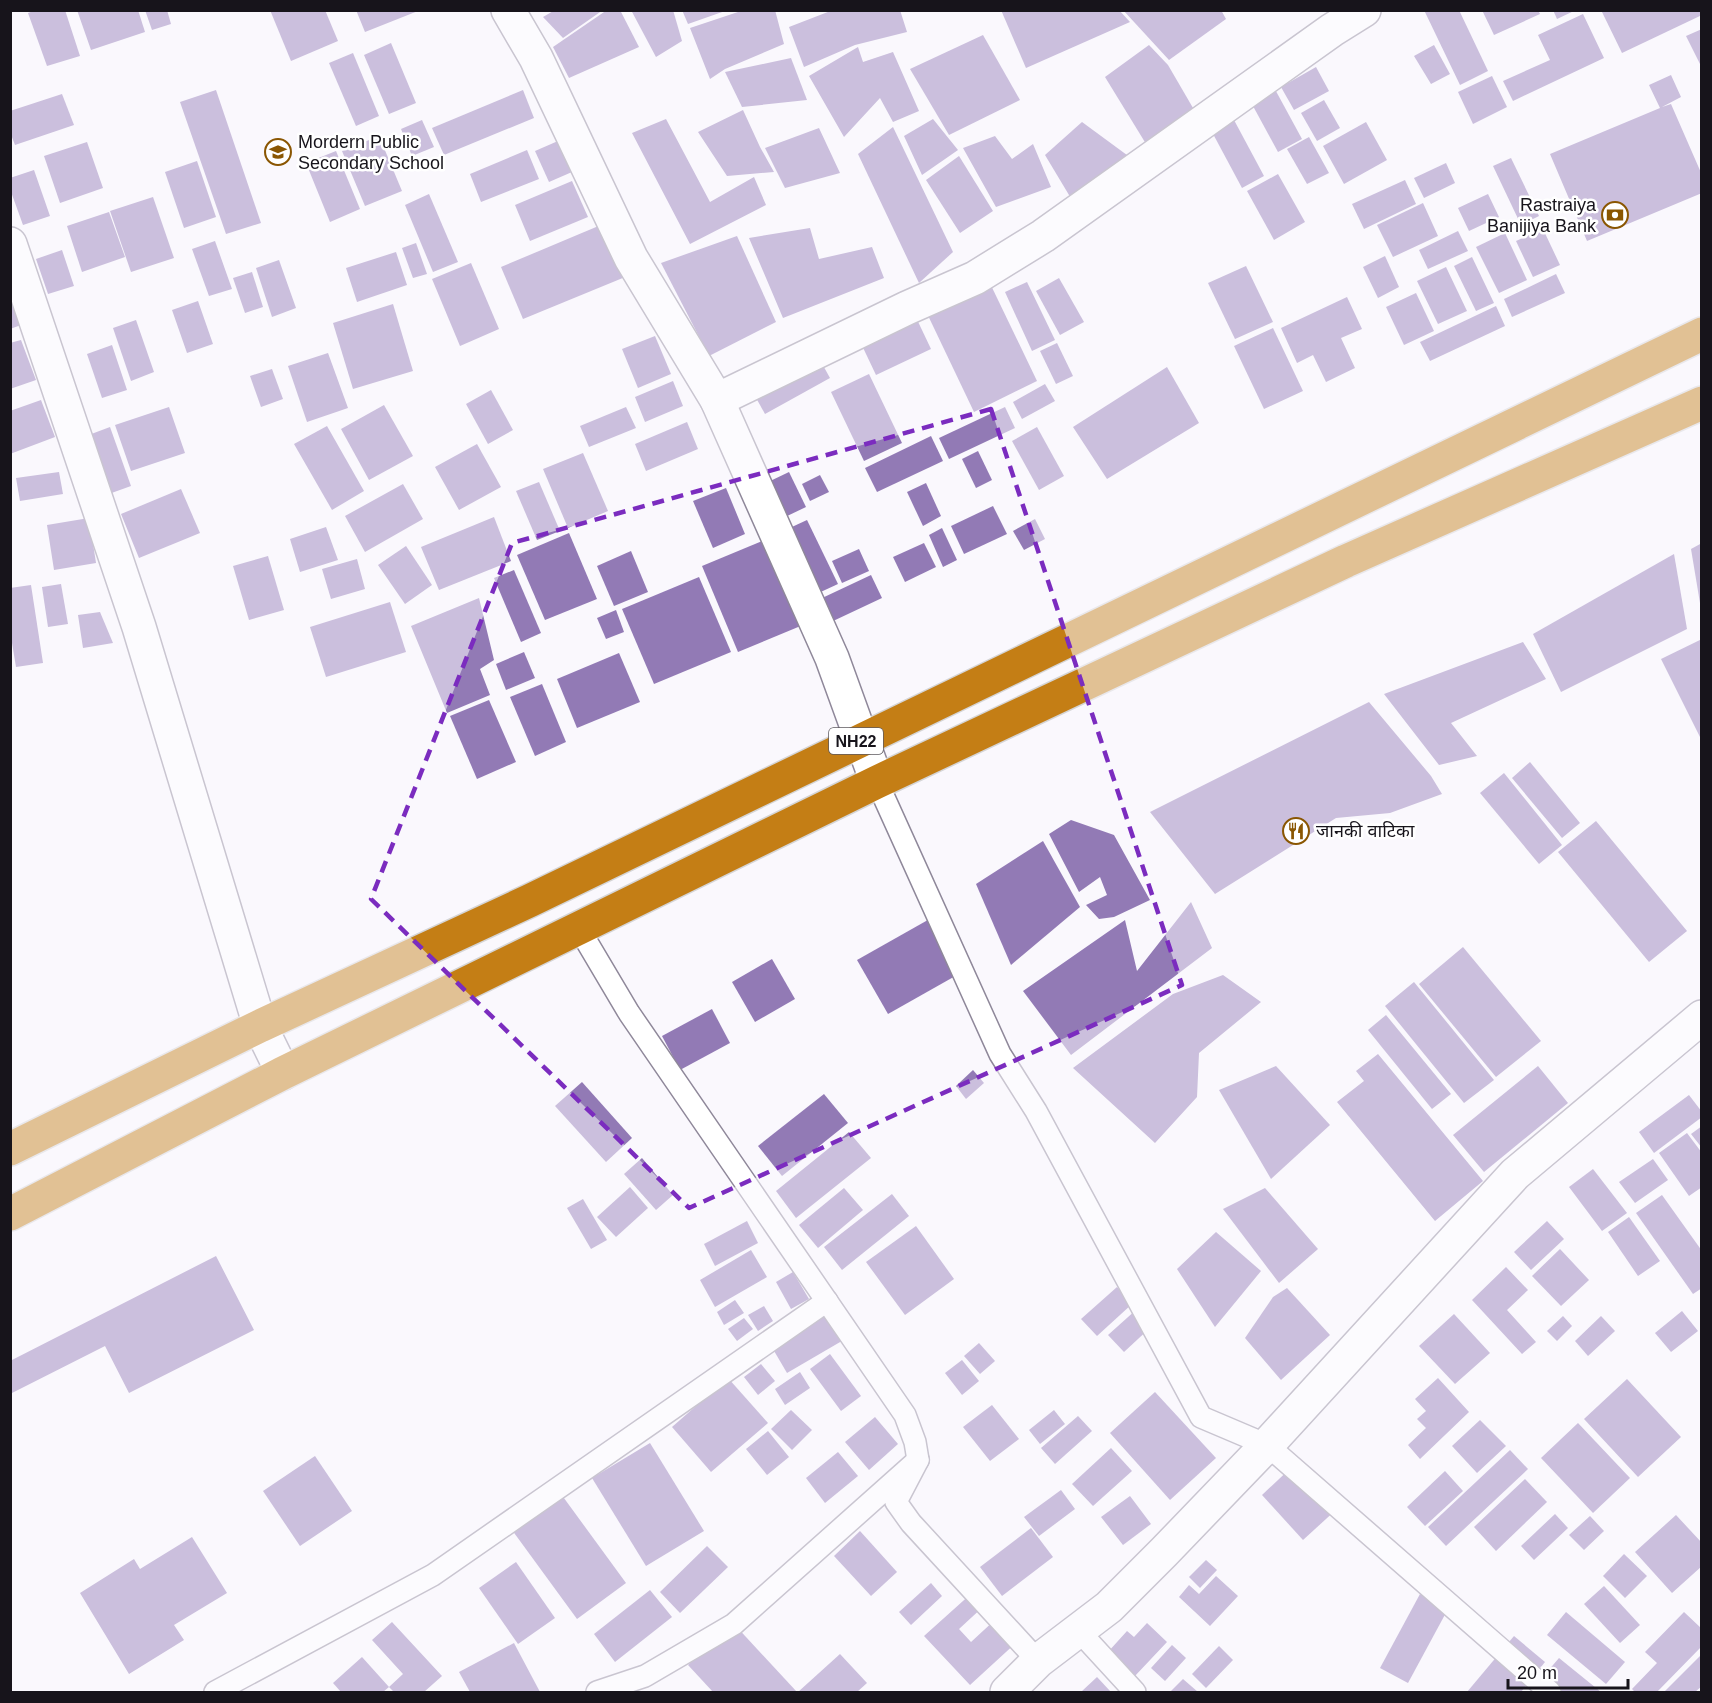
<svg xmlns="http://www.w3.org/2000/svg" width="1712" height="1703" font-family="Helvetica,'Noto Sans Devanagari',sans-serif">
<rect width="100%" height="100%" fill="#faf8fd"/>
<g fill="#927ab5">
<polygon points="36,10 65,10 80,56 47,66 28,13"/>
<polygon points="77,10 138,10 145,32 91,50"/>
<polygon points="145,10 167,10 171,24 152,30"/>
<polygon points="270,10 325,10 338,41 291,61"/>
<polygon points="356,10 418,10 418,11 365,32"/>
<polygon points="555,10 603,10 563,38 543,17"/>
<polygon points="607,10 620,10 639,47 569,78 553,47"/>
<polygon points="631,10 673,10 682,41 656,57"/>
<polygon points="682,10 725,10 725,11 688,24"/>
<polygon points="744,10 775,10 784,44 725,69 710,79 690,28"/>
<polygon points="833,10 900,10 907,32 855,45 804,67 789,27"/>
<polygon points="1001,10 1119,10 1130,22 1026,68"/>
<polygon points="1123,10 1221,10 1226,19 1169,60"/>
<polygon points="1424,10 1459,10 1488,71 1460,85"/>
<polygon points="1482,10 1538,10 1540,14 1494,35"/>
<polygon points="1553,10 1576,10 1557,19"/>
<polygon points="1606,10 1702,10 1702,15 1622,53 1602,12"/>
<polygon points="1583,14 1604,58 1513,101 1503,81 1550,60 1538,35"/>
<polygon points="1702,29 1702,68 1686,36"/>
<polygon points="983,35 1020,100 949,135 910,69"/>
<polygon points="391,43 416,103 389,114 364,55"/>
<polygon points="1149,45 1168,65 1200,120 1151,152 1105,77"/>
<polygon points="1434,45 1450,74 1431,84 1414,56"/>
<polygon points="858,47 863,62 893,52 919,111 893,122 880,98 844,137 809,76"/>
<polygon points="353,53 379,116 356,126 329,63"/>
<polygon points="791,58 807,100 742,107 725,72"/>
<polygon points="1316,67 1329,91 1294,110 1281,87"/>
<polygon points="1671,75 1681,97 1662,107 1671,104 1702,175 1702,193 1587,241 1550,154 1660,108 1649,85"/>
<polygon points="1492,76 1507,107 1473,124 1458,92"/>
<polygon points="1271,82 1302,139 1278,152 1247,95"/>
<polygon points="216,90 261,223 226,234 180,102"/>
<polygon points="523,90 534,118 444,155 432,128"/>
<polygon points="62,94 74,125 15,145 10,132 10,111"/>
<polygon points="1324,100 1340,128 1317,141 1301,113"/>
<polygon points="743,110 760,147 774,172 727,176 698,132"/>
<polygon points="666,119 710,202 754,177 766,205 690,244 632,133"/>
<polygon points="933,119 958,150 922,175 904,136"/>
<polygon points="422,120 434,147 412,156 401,129"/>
<polygon points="1234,120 1264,176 1242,188 1212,132"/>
<polygon points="1082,122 1131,158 1075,205 1045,155"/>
<polygon points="1366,122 1387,160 1344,184 1323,146"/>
<polygon points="893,127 953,252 919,283 858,154"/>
<polygon points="819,128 840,173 785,188 765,148"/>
<polygon points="379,136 402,191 365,206 342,151"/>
<polygon points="995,136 1012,159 1033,144 1051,187 996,207 963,148"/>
<polygon points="1309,137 1329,173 1307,184 1287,149"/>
<polygon points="558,141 572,172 549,182 535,151"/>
<polygon points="87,142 103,188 60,203 44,156"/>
<polygon points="527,150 539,179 481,202 470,174"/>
<polygon points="336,151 360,209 330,222 306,163"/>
<polygon points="959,156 993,211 960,233 926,180"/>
<polygon points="1511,158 1539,216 1521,225 1493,166"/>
<polygon points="197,161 216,217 184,228 165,172"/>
<polygon points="1446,163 1455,183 1424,198 1414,178"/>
<polygon points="34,170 50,216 23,225 10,189 10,178"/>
<polygon points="1278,174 1305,222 1274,240 1247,191"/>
<polygon points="1405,180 1416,204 1364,229 1352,204"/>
<polygon points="572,181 588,217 530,241 515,205"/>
<polygon points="429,194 458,262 433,272 405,205"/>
<polygon points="1488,194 1499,217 1469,231 1458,208"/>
<polygon points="153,197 174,258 131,272 110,211"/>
<polygon points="1423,203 1438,236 1393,257 1377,225"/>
<polygon points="109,212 125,257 82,272 67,226"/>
<polygon points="608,222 630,275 523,319 501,267"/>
<polygon points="810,228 819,259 872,247 884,278 783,318 749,238"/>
<polygon points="1543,229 1560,265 1533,277 1516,241"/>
<polygon points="1458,231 1468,251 1428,269 1419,250"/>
<polygon points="1505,233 1527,280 1499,293 1476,247"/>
<polygon points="737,236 776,322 709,356 661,263"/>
<polygon points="215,241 232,289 209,296 192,249"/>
<polygon points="416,243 427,274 413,278 402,248"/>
<polygon points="62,250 74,286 48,294 36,259"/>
<polygon points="396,252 407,285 357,302 346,268"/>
<polygon points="1385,256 1399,287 1378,298 1363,267"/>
<polygon points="1472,257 1494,303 1476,311 1454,266"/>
<polygon points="279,260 296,308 272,317 256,268"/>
<polygon points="471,263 499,329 460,346 432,279"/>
<polygon points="1246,266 1273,322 1235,339 1208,283"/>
<polygon points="1446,267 1467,311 1438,324 1417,281"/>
<polygon points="252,272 263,307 245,313 233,278"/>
<polygon points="1556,274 1565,293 1512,317 1504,299"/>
<polygon points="986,275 1037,381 974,412 923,305"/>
<polygon points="1059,278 1084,322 1060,335 1036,291"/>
<polygon points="1027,282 1055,340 1032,351 1005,292"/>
<polygon points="1416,293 1434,331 1404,345 1386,307"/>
<polygon points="10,296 21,325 10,329"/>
<polygon points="1347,297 1362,329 1341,338 1355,368 1326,382 1313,355 1297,363 1281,328"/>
<polygon points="198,301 213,344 187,353 172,310"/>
<polygon points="393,304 413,371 353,389 333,323"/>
<polygon points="1496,306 1505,326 1430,361 1420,342"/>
<polygon points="912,309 931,349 876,375 857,335"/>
<polygon points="136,320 154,372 131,381 113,328"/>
<polygon points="1273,328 1303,391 1264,409 1234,346"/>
<polygon points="655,336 671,374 638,388 622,349"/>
<polygon points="21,340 36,380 10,389 10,343"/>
<polygon points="1057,343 1073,376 1056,384 1040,351"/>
<polygon points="112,345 127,390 102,398 87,354"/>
<polygon points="328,353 348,408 307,422 288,366"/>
<polygon points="820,360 830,378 765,414 755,396"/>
<polygon points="1167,367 1199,423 1107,479 1073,427"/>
<polygon points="272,369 283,399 261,407 250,376"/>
<polygon points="869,374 902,443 864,461 831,392"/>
<polygon points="673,381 683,406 645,422 635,397"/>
<polygon points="1045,384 1055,401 1022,419 1013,402"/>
<polygon points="491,390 513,430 488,444 466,404"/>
<polygon points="41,400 55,437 10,454 10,411"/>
<polygon points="384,405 413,456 369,480 341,429"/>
<polygon points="169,407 185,453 131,471 115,425"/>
<polygon points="626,407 636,428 589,447 580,426"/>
<polygon points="1005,407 1015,428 949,459 939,438"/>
<polygon points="687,422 698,449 646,471 635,444"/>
<polygon points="327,426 364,491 332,510 294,444"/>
<polygon points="110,427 131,486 106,495 86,436"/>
<polygon points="1037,427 1064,476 1039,490 1012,441"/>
<polygon points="931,436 943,461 877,492 865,468"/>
<polygon points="477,444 501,487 459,510 435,467"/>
<polygon points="978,451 992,480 976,488 962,459"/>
<polygon points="583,453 608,511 568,528 543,469"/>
<polygon points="59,472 63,494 20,501 16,478"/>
<polygon points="789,472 806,507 783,518 766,483"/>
<polygon points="820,475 829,492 810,501 802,484"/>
<polygon points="539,482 560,531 537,540 516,491"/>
<polygon points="926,483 941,516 923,526 907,492"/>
<polygon points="403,484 423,519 365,552 345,516"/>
<polygon points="726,488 745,534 713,548 693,501"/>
<polygon points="181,489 200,533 139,558 121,514"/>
<polygon points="993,506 1007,534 964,554 951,526"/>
<polygon points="494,517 511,561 439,590 421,547"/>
<polygon points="89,518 96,563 54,570 47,525"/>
<polygon points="1035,519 1045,539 1024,550 1013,531"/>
<polygon points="807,520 838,584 812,596 781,532"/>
<polygon points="326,527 338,560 300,572 290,539"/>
<polygon points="942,528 957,560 943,567 929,535"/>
<polygon points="569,533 597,599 545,620 517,555"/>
<polygon points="767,539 803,625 738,652 702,566"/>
<polygon points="924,543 936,567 905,582 893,557"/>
<polygon points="1702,543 1702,603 1700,603 1691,549"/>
<polygon points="406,546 432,585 405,604 378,565"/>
<polygon points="859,549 869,571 842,583 832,561"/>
<polygon points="631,551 648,592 614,606 597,566"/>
<polygon points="1674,554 1687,629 1561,692 1533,634"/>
<polygon points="268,556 284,610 249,620 233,566"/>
<polygon points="357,559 365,589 331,599 322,569"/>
<polygon points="514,570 541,633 521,642 494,578"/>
<polygon points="871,575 882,598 831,622 820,599"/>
<polygon points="699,577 731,652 654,684 622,609"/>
<polygon points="61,584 68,624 48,627 42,587"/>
<polygon points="31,585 43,663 16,667 10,631 10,588"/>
<polygon points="479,598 494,660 480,669 490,695 447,713 411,626"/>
<polygon points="390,602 406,652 326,677 310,627"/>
<polygon points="616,610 624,632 606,639 597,618"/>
<polygon points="100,612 113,643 83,648 78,615"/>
<polygon points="1702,639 1702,741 1661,659"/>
<polygon points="1523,642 1546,679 1451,723 1477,756 1439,765 1384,694"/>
<polygon points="524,652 535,678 506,690 496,664"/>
<polygon points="619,653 640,702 577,728 557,679"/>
<polygon points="542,684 566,742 535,756 510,697"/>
<polygon points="489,700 516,762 477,779 450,716"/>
<polygon points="1369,702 1431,776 1442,794 1390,813 1336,818 1215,894 1150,812"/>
<polygon points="1530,762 1580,823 1562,838 1512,778"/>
<polygon points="1504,773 1562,845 1539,864 1480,793"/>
<polygon points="1071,820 1114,835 1150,900 1114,917 1099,919 1086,905 1107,895 1100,877 1079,892 1049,834"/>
<polygon points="1596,821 1687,931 1649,962 1558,852"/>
<polygon points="1043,841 1080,907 1011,965 976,884"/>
<polygon points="1191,902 1212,948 1071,1055 1023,991 1125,920 1137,971"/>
<polygon points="942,912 973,966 888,1014 857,960"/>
<polygon points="1463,947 1541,1041 1496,1077 1419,984"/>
<polygon points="772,959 795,999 755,1022 732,982"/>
<polygon points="1223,975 1261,1002 1199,1053 1197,1097 1155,1143 1073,1068 1173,994"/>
<polygon points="1414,982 1494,1080 1464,1103 1385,1006"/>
<polygon points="712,1009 730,1043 680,1070 662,1036"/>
<polygon points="1386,1015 1451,1094 1432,1109 1368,1030"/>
<polygon points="1378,1054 1483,1181 1435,1221 1337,1102 1364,1081 1356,1071"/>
<polygon points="1276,1066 1330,1125 1271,1179 1219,1090"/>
<polygon points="1538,1066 1568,1103 1484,1172 1453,1135"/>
<polygon points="973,1070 984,1083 966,1099 956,1086"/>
<polygon points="582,1082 632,1138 606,1162 555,1106"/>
<polygon points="824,1094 848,1123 782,1176 758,1146"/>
<polygon points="1689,1095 1702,1112 1702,1117 1654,1153 1639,1132"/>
<polygon points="1702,1126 1702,1148 1691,1134"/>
<polygon points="849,1132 871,1158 796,1218 776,1191"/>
<polygon points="1687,1133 1702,1153 1702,1187 1689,1196 1659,1153"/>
<polygon points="642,1158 673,1195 656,1210 624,1174"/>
<polygon points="1653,1159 1668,1180 1635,1203 1619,1182"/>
<polygon points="1593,1169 1627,1213 1602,1231 1569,1187"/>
<polygon points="630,1187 648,1208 616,1237 597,1217"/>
<polygon points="844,1188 863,1210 818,1248 799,1225"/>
<polygon points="1265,1188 1318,1249 1279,1283 1223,1209"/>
<polygon points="892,1194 909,1216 842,1270 824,1247"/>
<polygon points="1662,1195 1702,1251 1702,1288 1693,1294 1636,1213"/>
<polygon points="583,1199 607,1240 591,1249 567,1208"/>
<polygon points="1629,1217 1660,1261 1638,1276 1608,1232"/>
<polygon points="747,1221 758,1243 715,1266 704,1244"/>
<polygon points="1547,1221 1564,1239 1531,1270 1514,1252"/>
<polygon points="916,1226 954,1279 905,1315 866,1262"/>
<polygon points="1216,1232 1261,1271 1215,1327 1177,1269"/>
<polygon points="1560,1249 1589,1280 1561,1306 1532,1276"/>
<polygon points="751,1250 767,1277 715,1307 700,1280"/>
<polygon points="216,1256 254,1330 129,1393 105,1346 10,1394 10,1361"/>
<polygon points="1506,1267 1528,1290 1507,1310 1536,1342 1522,1354 1472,1300"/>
<polygon points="793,1272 809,1299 791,1309 776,1282"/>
<polygon points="1117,1287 1132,1304 1097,1336 1081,1319"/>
<polygon points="1287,1288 1330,1335 1281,1380 1245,1338 1273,1297"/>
<polygon points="735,1300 744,1313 724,1325 717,1312"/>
<polygon points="764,1306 773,1321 758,1331 748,1315"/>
<polygon points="830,1308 847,1338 787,1373 770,1344"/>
<polygon points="1137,1309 1152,1326 1124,1352 1108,1335"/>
<polygon points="1682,1311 1698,1331 1671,1352 1655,1333"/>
<polygon points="1454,1314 1490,1353 1455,1384 1419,1346"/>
<polygon points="1563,1316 1572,1326 1557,1341 1547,1331"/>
<polygon points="1601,1316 1615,1331 1588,1356 1575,1341"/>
<polygon points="744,1318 753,1329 737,1341 728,1329"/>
<polygon points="979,1343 995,1361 980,1374 964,1356"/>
<polygon points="830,1354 861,1396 841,1411 810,1369"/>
<polygon points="962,1360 979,1381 962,1395 945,1373"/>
<polygon points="761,1364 775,1381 758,1395 744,1377"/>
<polygon points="800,1372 810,1388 785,1405 775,1389"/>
<polygon points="728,1378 768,1423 711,1472 672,1427"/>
<polygon points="1438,1378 1469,1412 1420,1459 1408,1445 1426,1428 1417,1419 1426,1411 1415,1399"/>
<polygon points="1627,1379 1681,1437 1638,1477 1584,1419"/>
<polygon points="1155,1392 1216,1458 1170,1500 1110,1433"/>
<polygon points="992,1405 1019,1439 990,1461 963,1427"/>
<polygon points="791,1410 812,1430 792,1450 771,1429"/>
<polygon points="1054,1410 1065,1424 1040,1444 1029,1430"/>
<polygon points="1078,1416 1092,1431 1055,1464 1041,1448"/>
<polygon points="875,1417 898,1444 869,1470 845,1442"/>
<polygon points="1480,1420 1506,1446 1477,1473 1452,1446"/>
<polygon points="1578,1423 1630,1478 1593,1513 1541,1458"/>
<polygon points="768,1431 789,1457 767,1475 746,1449"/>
<polygon points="650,1443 704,1531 646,1566 592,1478"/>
<polygon points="1111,1448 1132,1471 1093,1506 1072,1484"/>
<polygon points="1510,1450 1528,1469 1446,1546 1428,1527"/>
<polygon points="838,1452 858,1476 825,1503 806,1478"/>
<polygon points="315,1456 352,1511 300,1546 263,1491"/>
<polygon points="1295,1464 1338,1508 1303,1540 1262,1495"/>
<polygon points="1445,1471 1463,1491 1425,1526 1407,1507"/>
<polygon points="1525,1479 1547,1502 1496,1551 1474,1527"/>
<polygon points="1061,1490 1075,1509 1039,1536 1024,1517"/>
<polygon points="561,1494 626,1583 577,1619 512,1530"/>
<polygon points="1130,1496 1151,1524 1123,1545 1101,1517"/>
<polygon points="1555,1514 1568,1528 1534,1560 1521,1546"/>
<polygon points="1676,1515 1702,1543 1702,1566 1672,1593 1635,1552"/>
<polygon points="1590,1516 1604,1531 1584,1550 1569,1535"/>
<polygon points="1031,1528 1053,1557 1002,1596 980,1567"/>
<polygon points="860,1531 897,1572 871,1596 834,1556"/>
<polygon points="192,1537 227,1593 174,1625 184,1640 129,1674 80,1593 134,1559 140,1569"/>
<polygon points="707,1546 728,1567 680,1613 660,1592"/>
<polygon points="1624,1554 1647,1576 1625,1598 1603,1576"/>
<polygon points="1206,1560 1217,1570 1200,1588 1189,1577"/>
<polygon points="516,1562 555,1618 518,1644 479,1588"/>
<polygon points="1216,1576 1238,1596 1210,1626 1179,1597 1189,1585 1199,1594"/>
<polygon points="931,1583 942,1596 911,1625 899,1612"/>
<polygon points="1604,1586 1640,1625 1620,1643 1584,1604"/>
<polygon points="650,1590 672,1617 615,1662 594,1634"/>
<polygon points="973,1592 985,1605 959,1629 971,1642 997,1618 1018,1641 970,1685 924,1636"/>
<polygon points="1420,1594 1448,1609 1408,1683 1380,1668"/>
<polygon points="1566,1612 1625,1662 1606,1684 1547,1635"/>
<polygon points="1684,1612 1702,1629 1702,1646 1657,1692 1635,1692 1632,1689 1657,1663 1645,1652"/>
<polygon points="392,1622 442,1676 424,1692 394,1692 389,1687 403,1674 372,1640"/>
<polygon points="1147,1623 1167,1642 1134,1677 1108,1652 1127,1631 1134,1637"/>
<polygon points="734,1624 797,1692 713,1692 688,1665"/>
<polygon points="1514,1636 1545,1662 1521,1692 1467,1692"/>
<polygon points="514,1643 540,1692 470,1692 459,1672"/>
<polygon points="1172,1645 1186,1658 1165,1681 1151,1668"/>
<polygon points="1219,1646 1233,1660 1206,1688 1192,1674"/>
<polygon points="840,1654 867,1683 857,1692 798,1692"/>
<polygon points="1702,1654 1702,1686 1695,1692 1664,1692"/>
<polygon points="362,1657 389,1687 383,1692 341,1692 333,1683"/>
<polygon points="1559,1658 1601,1692 1530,1692"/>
<polygon points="1097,1677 1111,1692 1081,1692"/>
<polygon points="1183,1679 1198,1692 1170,1692"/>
</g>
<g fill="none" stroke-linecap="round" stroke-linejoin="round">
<defs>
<g id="lane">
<polyline points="877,782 1000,1054 1036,1111 1201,1417 1267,1445 1550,1692"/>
<polyline points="578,927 629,1013 905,1415 915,1442 918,1460"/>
<polyline points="1078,1630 1135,1692"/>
<polyline points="215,1692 433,1575 827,1301"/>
<polyline points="597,1692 645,1676 734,1624 918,1460 896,1502 911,1523 1038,1661"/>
</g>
<g id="street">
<polyline points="508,10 536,58 631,258 717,400 832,658 877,782"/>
<polyline points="10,244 139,627 260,1026 283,1073"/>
<polyline points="717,400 907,308 975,278 1043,236 1332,30 1364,10"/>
<polyline points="1007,1692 1038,1661 1109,1607 1164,1552 1267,1445 1515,1174 1702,1017"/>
</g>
<g id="highway">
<polyline points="10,1149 260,1026 529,901 1702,334"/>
<polyline points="10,1214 283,1073 877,782 1346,561 1702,403"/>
</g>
</defs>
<use href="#lane" stroke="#8f889a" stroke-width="24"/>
<use href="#street" stroke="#8f889a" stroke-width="36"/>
<use href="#highway" stroke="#d5d5d6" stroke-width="36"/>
<use href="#lane" stroke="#fff" stroke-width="21"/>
<use href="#street" stroke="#fff" stroke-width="33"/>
<use href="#highway" stroke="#c47e15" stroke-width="33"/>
</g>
<path d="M0 0H1712V1703H0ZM991 409 1182 985 689 1208 371 899 512 543Z" fill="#faf8fd" fill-opacity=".55" fill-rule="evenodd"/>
<path fill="none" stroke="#7b2cbf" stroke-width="4.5" stroke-dasharray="12 8" stroke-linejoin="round" d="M991 409 1182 985 689 1208 371 899 512 543Z"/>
<defs>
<symbol id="school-ring" viewBox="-11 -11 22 22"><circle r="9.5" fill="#fff" stroke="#8a5602" stroke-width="1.5"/><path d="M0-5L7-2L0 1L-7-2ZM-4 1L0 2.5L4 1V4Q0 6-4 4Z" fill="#8a5602"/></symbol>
<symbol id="bank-ring" viewBox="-11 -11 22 22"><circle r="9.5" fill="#fff" stroke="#8a5602" stroke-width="1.5"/><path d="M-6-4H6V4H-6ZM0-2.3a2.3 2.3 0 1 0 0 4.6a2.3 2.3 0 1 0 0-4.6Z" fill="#8a5602"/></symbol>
<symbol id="restaurant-ring" viewBox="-11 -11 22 22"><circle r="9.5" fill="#fff" stroke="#8a5602" stroke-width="1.5"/><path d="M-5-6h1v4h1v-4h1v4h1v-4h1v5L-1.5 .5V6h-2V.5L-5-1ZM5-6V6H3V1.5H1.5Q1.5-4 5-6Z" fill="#8a5602"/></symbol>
</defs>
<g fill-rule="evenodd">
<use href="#school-ring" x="263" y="137" width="30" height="30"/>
<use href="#bank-ring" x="1600" y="200" width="30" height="30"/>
<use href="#restaurant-ring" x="1281" y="816" width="30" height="30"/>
</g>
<g text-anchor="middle" stroke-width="5" stroke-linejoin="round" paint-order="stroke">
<rect fill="#fff" stroke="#5d5a5f" stroke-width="1.5" x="829" y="728" width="54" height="26" rx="4.5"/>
<g font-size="16" font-weight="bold" fill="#17141b">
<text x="856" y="747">NH22</text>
</g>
<g font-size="18" fill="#17141b" stroke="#fff" text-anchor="start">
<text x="298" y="148">Mordern Public<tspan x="298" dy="21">Secondary School</tspan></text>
<text x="1596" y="211" text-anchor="end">Rastraiya<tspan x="1596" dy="21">Banijiya Bank</tspan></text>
<text x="1316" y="837">जानकी वाटिका</text>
</g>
</g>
<rect width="1712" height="1703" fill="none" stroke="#17141b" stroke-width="24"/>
<path d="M1508 1679v9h120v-9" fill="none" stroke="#17141b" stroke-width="3"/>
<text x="1517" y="1679" font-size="18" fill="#17141b" stroke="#ffffff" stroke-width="4.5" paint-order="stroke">20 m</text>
</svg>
